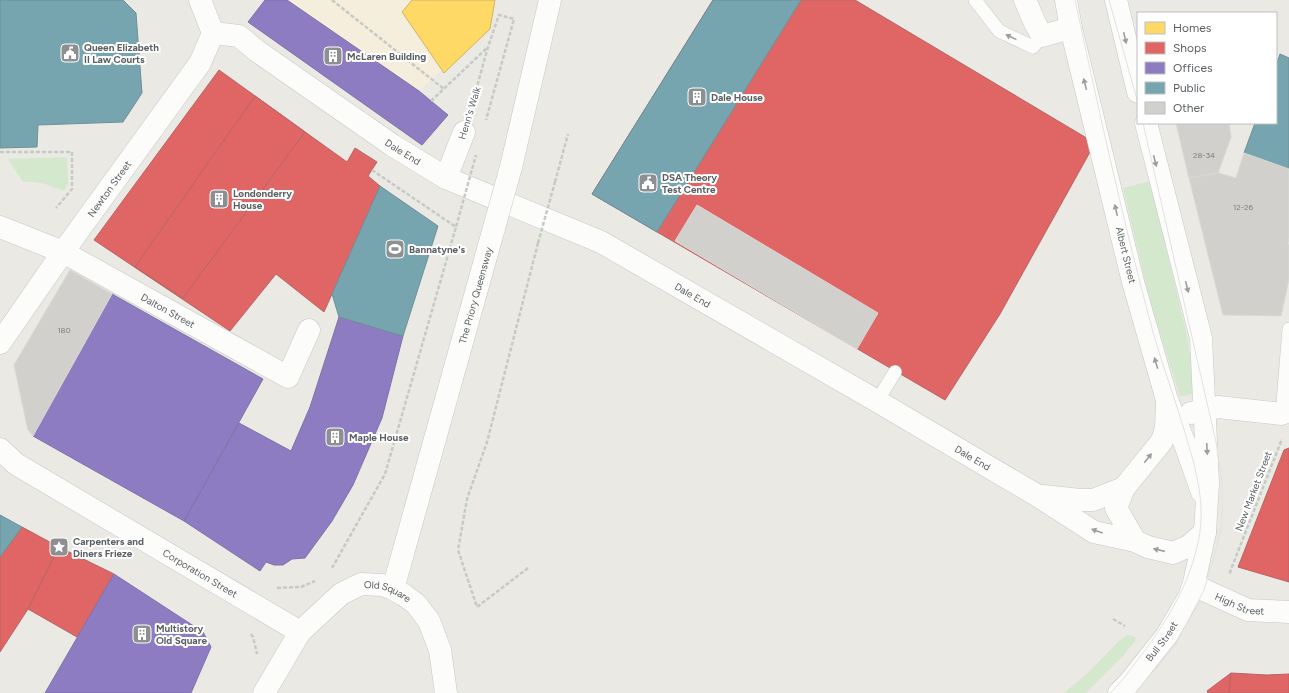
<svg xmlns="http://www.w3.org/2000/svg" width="1289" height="693" font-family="Figtree,sans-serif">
<rect width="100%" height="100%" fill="#ebe9e4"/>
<polygon fill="#f6eedc" points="288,0 492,0 483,33 419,91"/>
<g fill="#d3e8cd">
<path d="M67 157 68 184 64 191C48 185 40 181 23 182L8 159Z"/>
<polygon points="1150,181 1187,336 1196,392 1180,397 1150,301 1123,188"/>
<polygon points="1128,635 1135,637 1135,641 1123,656 1086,693 1064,693 1090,671 1121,639"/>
</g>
<polygon fill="#ffd966" stroke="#ceb465" points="412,0 495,0 490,29 444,73 402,12"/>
<g fill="#e06666" stroke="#b86465">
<polygon points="713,0 855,0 1095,143 1000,314 945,400 592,194"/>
<polygon points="219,70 347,162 355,148 377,162 368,176 380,186 324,312 276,274 230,331 94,240"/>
<polygon points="255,96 305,132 183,298 135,267"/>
<polygon points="1289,448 1289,582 1238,567 1284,450"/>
<polygon points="22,527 59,547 28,609 0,652 0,557"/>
<polygon points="59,547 114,574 77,637 28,609"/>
<polygon points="1231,673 1229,693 1208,693 1207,691"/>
<polygon points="1231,673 1267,675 1289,674 1289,693 1229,693"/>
</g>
<g fill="#8e7cc3" stroke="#7e73a6">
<polygon points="265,0 287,0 419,91 448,115 422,145 248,22"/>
<polygon points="112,294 263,379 184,521 33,436"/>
<polygon points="339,317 403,336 382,418 353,485 332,521 305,558 292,559 283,565 274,565 266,562 260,571 184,521 239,423 291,451 310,407"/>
<polygon points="114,574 203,632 211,647 191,693 45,693"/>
</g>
<g fill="#76a5af" stroke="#6e9098">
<polygon points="0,0 123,0 136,13 142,93 123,122 38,125 37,147 0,148"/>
<polygon points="713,0 801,0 657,232 592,194"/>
<polygon points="1280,54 1289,58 1289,169 1244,153 1255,123 1276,123 1276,66"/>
<polygon points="380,186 438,226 403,336 339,317 332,294"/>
<polygon points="0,515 22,527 0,557"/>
</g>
<g fill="#d1d0cd" stroke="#dad8d4">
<polygon points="1176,123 1229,123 1231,137 1218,173 1189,178"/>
<polygon points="1244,153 1289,169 1289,237 1288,244 1289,245 1289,279 1281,316 1223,315 1189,178 1218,173 1236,178"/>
<polygon points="697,205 878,313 857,349 675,241"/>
<polygon points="70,270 112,294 33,436 28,430 14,365"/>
</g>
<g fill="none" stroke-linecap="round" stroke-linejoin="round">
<defs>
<g id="lane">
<polyline points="975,0 999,31 1033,47 1042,36"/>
<polyline points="877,401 895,372"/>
<polyline points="1288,416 1282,414 1289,329"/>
</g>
<g id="street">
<polyline points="200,0 213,33"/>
<polyline points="1025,0 1035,23 1042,36 1071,28"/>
<path id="s1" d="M1066 0 1071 28 1133 282 1167 400 1185 444 1202 492"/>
<polyline points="1116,0 1138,92"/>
<path id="s2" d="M213 33 239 36 257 51 392 145 446 178 601 242 877 401 1038 496 1094 532 1135 541 1148 547 1173 553 1189 546 1205 532"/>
<polyline points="511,167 550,0"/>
<polyline points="446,178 464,132"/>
<path id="s3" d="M0 227 63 252 288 377 309 330"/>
<path id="s4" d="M0 343 63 252 200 63 213 33"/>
<polyline points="1191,413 1218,407 1282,414"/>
<path id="s5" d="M0 449 16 464 300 632"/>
<polyline points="1043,496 1080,500 1093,500 1124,488"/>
<polyline points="1135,541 1116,508 1124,488 1162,441 1166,428 1167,405"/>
<path id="s6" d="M1194 583 1204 590 1248 610 1289 612"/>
<path id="s7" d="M393 589 494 228"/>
<path id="s8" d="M264 693 300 632 341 594 361 584 382 585 393 589 404 595 416 604 429 621 440 650 446 693"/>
<path id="s9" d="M1119 693 1129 683 1167 635 1189 597 1194 583 1205 532 1208 483 1201 338 1146 123"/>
</g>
</defs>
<use href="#lane" stroke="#c7c7c7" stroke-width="14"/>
<use href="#street" stroke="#c7c7c7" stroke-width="23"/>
<g stroke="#c4cbc7" stroke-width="2.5" stroke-dasharray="4 2" stroke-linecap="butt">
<polyline points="332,0 444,89"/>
<polyline points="431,101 488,47"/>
<polyline points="471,108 488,47 499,15 514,19 486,120"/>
<polyline points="0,152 72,152 72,189 56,208"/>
<polyline points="555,182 568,134"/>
<polyline points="332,568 385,474 456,227"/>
<polyline points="528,568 477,607 458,550 467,499 487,442 538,243"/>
<polyline points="1231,573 1230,572 1282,439"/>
<polyline points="277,588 301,587 315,581"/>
<polyline points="1113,619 1125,626"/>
<polyline points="251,634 253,637 257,654"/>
</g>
<use href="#lane" stroke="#fcfcfb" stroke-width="13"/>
<use href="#street" stroke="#fcfcfb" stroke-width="22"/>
<g stroke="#e2e2e1" stroke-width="1">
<path d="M1075 0C1098 106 1121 212 1149 317 1158 353 1172 390 1183 426 1194 463 1206 499 1199 538 1190 585 1165 625 1136 662 1128 673 1120 684 1110 693"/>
<polyline points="1109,0 1138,103"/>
<polyline points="1135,693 1175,646 1204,590 1214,558 1222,522 1222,482 1216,442 1143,123"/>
</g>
<defs>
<polyline id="street-bridge" points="494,228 511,167"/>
</defs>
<use href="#street-bridge" stroke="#c7c7c7" stroke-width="23" stroke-linecap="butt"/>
<g stroke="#c4cbc7" stroke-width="2.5" stroke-dasharray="4 2" stroke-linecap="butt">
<polyline points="372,170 456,227 476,155"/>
<polyline points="538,243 555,182"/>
</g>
<use href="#street-bridge" stroke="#fcfcfb" stroke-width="22"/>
</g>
<defs><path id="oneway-solid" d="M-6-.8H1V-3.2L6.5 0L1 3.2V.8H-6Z"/></defs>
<g fill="#9b9ea0">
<use href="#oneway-solid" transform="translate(1011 37) rotate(-154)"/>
<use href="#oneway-solid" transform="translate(1125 38) rotate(77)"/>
<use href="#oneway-solid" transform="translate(1085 84) rotate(-104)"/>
<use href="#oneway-solid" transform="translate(1155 161) rotate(76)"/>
<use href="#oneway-solid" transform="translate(1116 210) rotate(-103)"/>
<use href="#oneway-solid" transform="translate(1187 287) rotate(76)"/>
<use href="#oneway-solid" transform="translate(1156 363) rotate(-106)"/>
<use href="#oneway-solid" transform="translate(1207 449) rotate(87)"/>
<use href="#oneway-solid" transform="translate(1148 458) rotate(-52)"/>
<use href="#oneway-solid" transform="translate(1097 531) rotate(-160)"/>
<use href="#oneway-solid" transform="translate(1159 550) rotate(-167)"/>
</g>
<defs>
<symbol id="civic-square" viewBox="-11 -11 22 22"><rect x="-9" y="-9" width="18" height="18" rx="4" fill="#8d8f90" stroke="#fff"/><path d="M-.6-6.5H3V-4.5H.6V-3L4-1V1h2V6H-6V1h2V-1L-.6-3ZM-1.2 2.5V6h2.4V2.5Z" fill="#fff"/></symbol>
<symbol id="building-square" viewBox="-11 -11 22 22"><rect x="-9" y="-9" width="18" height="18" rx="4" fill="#8d8f90" stroke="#fff"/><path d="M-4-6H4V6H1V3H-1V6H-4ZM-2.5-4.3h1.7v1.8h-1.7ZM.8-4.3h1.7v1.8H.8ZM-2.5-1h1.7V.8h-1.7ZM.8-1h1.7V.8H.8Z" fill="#fff"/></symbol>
<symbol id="stadium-square" viewBox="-11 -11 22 22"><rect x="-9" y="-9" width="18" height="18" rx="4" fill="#8d8f90" stroke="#fff"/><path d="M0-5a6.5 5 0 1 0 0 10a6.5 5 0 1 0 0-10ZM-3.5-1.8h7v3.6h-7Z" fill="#fff"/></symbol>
<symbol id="sight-square" viewBox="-11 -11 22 22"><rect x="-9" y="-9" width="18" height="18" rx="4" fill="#8d8f90" stroke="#fff"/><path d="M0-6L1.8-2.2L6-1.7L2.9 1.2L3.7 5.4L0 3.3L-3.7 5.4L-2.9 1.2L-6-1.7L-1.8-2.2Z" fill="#fff"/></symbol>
</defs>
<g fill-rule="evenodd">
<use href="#civic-square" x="59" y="42" width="22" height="22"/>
<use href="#building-square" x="322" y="45" width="22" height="22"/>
<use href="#building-square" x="686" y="86" width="22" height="22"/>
<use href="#civic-square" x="637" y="172" width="22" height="22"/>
<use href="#building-square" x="208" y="188" width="22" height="22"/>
<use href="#stadium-square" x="384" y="238" width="22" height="22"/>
<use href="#building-square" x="324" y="426" width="22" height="22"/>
<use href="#sight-square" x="48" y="536" width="22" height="22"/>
<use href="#building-square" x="131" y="623" width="22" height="22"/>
</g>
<g text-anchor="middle" stroke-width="4" stroke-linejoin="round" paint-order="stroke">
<g font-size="8" fill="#797c7e">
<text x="1204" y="158">28-34</text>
<text x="1243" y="210">12-26</text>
<text x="64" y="333">180</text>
</g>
<g font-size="10" font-weight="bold" fill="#5a5f63" stroke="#fff" text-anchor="start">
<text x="84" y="51">Queen Elizabeth<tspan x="84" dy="12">II Law Courts</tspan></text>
<text x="347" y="60">McLaren Building</text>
<text x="711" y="101">Dale House</text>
<text x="662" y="181">DSA Theory<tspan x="662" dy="12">Test Centre</tspan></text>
<text x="233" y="197">Londonderry<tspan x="233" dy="12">House</tspan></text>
<text x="409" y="253">Bannatyne's</text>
<text x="349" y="441">Maple House</text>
<text x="73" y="545">Carpenters and<tspan x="73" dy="12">Diners Frieze</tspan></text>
<text x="156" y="632">Multistory<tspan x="156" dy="12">Old Square</tspan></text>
</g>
<g font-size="10" fill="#5a5f63" stroke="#fff">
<text transform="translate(469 113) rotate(-73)" y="4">Henn's Walk</text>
<text dy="4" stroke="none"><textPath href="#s2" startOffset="227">Dale End</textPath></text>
<text dy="4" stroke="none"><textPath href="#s4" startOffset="189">Newton Street</textPath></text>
<text dy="4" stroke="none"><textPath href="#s1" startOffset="262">Albert Street</textPath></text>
<text dy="4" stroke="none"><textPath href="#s7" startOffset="305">The Priory Queensway</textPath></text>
<text dy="4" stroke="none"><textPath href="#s2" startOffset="551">Dale End</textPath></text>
<text dy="4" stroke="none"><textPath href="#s3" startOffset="188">Dalton Street</textPath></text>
<text dy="4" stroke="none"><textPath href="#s2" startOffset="875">Dale End</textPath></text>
<text transform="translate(1253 491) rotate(-69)" y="4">New Market Street</text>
<text dy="4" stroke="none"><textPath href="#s5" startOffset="236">Corporation Street</textPath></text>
<text dy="4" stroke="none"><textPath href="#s8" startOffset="177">Old Square</textPath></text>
<text dy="4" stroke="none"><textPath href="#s6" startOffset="51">High Street</textPath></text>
<text dy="4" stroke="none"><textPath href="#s9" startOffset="67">Bull Street</textPath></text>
</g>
</g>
<rect x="1137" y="12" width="140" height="112" fill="#ffffff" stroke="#bdbfc1"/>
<rect x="1145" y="22" width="20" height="12" fill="#ffd966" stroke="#bdbfc1"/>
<text x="1173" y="32" font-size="12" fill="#5a5f63">Homes</text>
<rect x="1145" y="42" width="20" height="12" fill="#e06666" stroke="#bdbfc1"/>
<text x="1173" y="52" font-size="12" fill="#5a5f63">Shops</text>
<rect x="1145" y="62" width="20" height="12" fill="#8e7cc3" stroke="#bdbfc1"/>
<text x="1173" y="72" font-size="12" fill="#5a5f63">Offices</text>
<rect x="1145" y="82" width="20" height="12" fill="#76a5af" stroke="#bdbfc1"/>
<text x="1173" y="92" font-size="12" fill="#5a5f63">Public</text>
<rect x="1145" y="102" width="20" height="12" fill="#d1d0cd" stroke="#bdbfc1"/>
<text x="1173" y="112" font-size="12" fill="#5a5f63">Other</text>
</svg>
